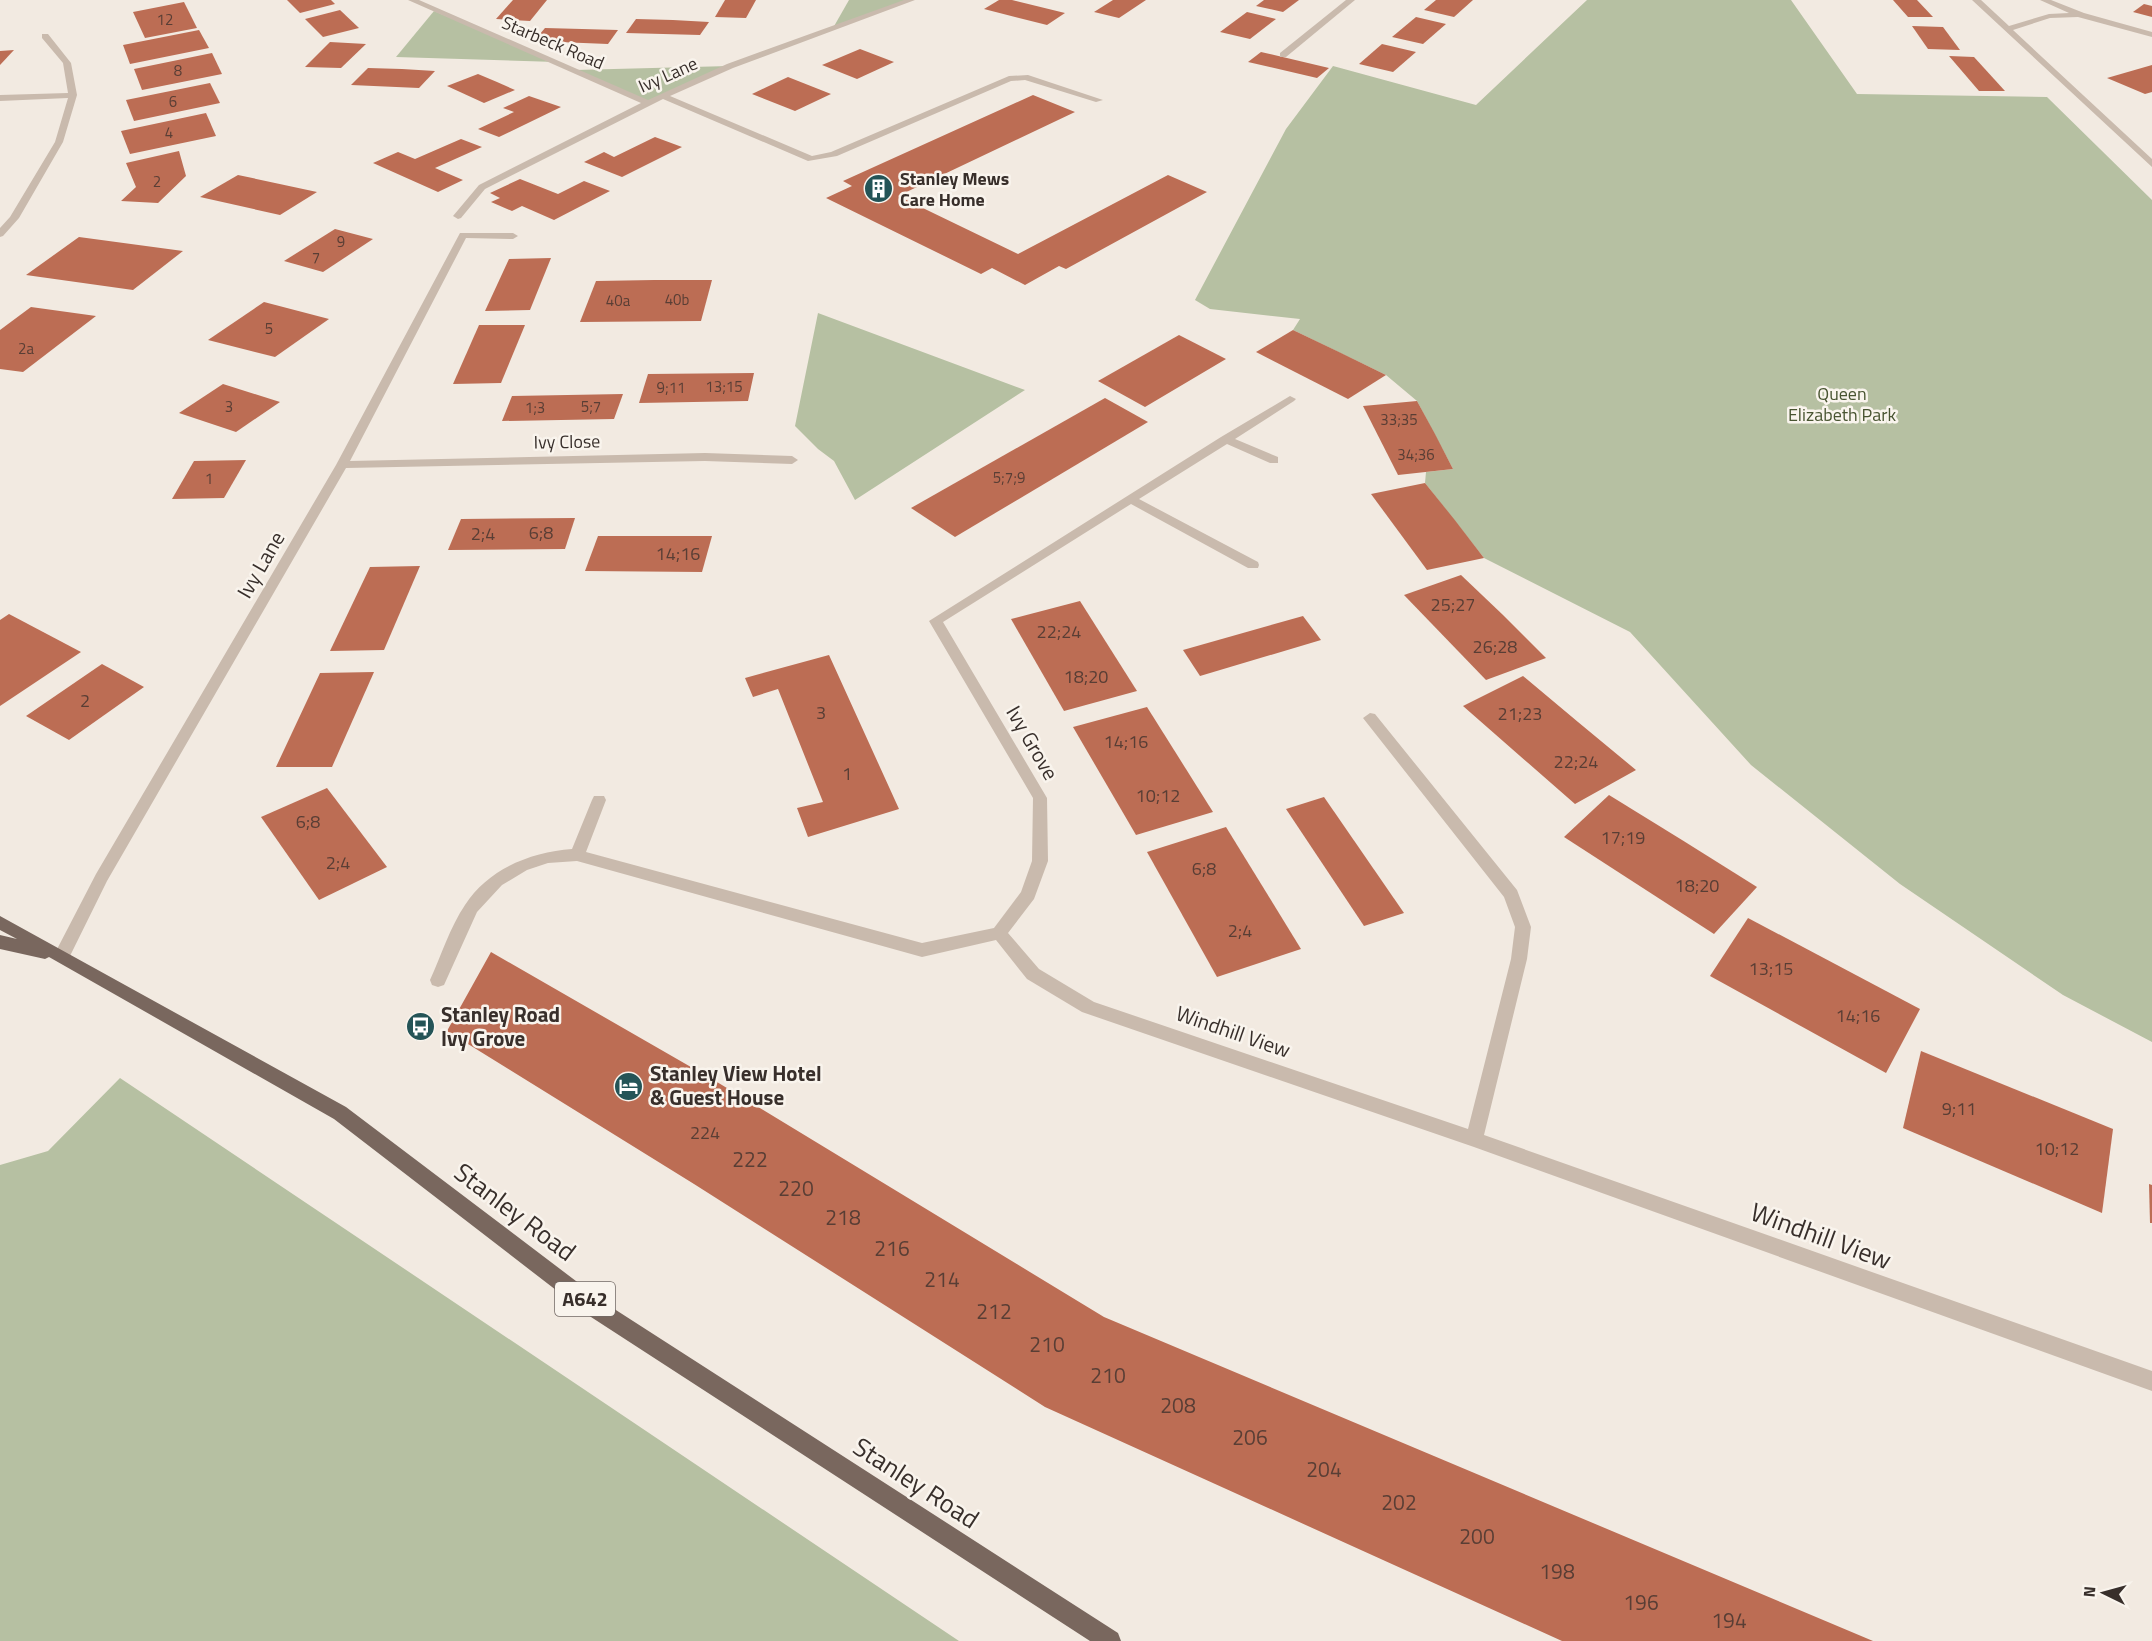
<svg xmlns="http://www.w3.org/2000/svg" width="2152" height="1641" font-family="'Titillium Web',sans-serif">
<rect width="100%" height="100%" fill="#f2eae1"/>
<g fill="#b6c0a2">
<polygon points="849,0 911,0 833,28"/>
<polygon points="1587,0 1791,0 1857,94 2047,97 2152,200 2152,1042 2063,995 1900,884 1751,765 1630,632 1484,558 1425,483 1426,472 1453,469 1417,401 1386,375 1293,330 1300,319 1210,309 1195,300 1286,129 1333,66 1476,105"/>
<polygon points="434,11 556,62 396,57"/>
<polygon points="730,66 648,103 575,70"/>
<polygon points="818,313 1025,390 855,500 834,461 818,449 795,426"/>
<polygon points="120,1078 959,1641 0,1641 0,1165 48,1151"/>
</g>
<g fill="#bc6d54">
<polygon points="287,0 331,0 335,4 300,13"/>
<polygon points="513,0 547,0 530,21 496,19"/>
<polygon points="725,0 756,0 746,18 715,17"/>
<polygon points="999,0 1012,0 1065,13 1047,25 984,9"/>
<polygon points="1113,0 1146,0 1119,18 1094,12"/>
<polygon points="1264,0 1299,0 1283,12 1256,6"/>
<polygon points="1436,0 1473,0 1454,17 1424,10"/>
<polygon points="1893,0 1917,0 1933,17 1908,17"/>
<polygon points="184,2 197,28 145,38 133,12"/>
<polygon points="2144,4 2152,6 2152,17 2133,12"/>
<polygon points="340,10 359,28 323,37 305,19"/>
<polygon points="1247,12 1276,19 1250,39 1220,32"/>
<polygon points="1416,17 1446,24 1423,44 1392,37"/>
<polygon points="636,19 673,20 709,22 700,35 626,33"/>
<polygon points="1912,26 1943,27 1960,50 1928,49"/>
<polygon points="545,28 582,29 618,30 608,44 534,41"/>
<polygon points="199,30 209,48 130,64 123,45"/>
<polygon points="330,42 366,44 341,68 305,67"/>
<polygon points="1382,44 1416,52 1393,72 1359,64"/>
<polygon points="860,49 894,62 857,79 822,65"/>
<polygon points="14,50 0,65 0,51"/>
<polygon points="1261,52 1329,68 1317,78 1248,62"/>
<polygon points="212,53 222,74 142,90 134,69"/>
<polygon points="1949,56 1974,57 2005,91 1979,91"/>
<polygon points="2152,65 2152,92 2145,94 2107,78"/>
<polygon points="368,68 402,69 435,71 419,88 351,85"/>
<polygon points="478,74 497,82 515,90 484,103 447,86"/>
<polygon points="788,77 831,94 795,111 752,94"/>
<polygon points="210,83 220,103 134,121 126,100"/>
<polygon points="1033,95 1075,112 898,196 1018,254 1168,175 1207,192 1066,269 1059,266 1025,285 992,268 981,274 826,198 852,186 843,181"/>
<polygon points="529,96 561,107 499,137 478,129 514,112 503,108"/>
<polygon points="206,113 216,136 130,154 121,131"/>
<polygon points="655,137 682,147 622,177 584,162 604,152 614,157"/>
<polygon points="461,139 482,147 435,168 463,180 438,192 373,163 398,152 415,159"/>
<polygon points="179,151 186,176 158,203 121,201 136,187 126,163"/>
<polygon points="238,175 317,192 280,215 200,197"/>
<polygon points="520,179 558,194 584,181 610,191 554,220 522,206 512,211 491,202 500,198 490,193"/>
<polygon points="335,229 373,239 323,272 284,261"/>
<polygon points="79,237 183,251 133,290 26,275"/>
<polygon points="551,258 530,310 485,311 509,259"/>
<polygon points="654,280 712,280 701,321 580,322 596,281"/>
<polygon points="264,302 329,319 275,357 208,340"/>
<polygon points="31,307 96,316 23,372 0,369 0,330"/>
<polygon points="479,325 525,325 501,383 453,384"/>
<polygon points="1293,330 1339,352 1386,375 1348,399 1256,352"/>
<polygon points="1179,335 1226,359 1145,407 1098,381"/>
<polygon points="754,373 748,401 639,403 648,374"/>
<polygon points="223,384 280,402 236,432 179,413"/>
<polygon points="623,394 614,419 502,421 512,396"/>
<polygon points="1105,398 1148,422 955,537 911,508"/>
<polygon points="1417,401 1435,434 1453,469 1398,475 1363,406"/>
<polygon points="246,460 224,498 172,499 194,461"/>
<polygon points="1425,483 1454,519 1484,558 1427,570 1371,494"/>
<polygon points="575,518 565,549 448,550 461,519"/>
<polygon points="598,536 712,536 702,572 585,571"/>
<polygon points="420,566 384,650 330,651 370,567"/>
<polygon points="1461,575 1503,615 1546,658 1486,680 1404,595"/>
<polygon points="1080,601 1137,691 1064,711 1011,619"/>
<polygon points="9,614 81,652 0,706 0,620"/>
<polygon points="1303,616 1321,640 1200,676 1183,650"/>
<polygon points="829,655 899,809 808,837 797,808 823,802 778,689 753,697 745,678"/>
<polygon points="102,664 144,687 69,740 26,716"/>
<polygon points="374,672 332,767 276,767 320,673"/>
<polygon points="1523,676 1578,722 1636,770 1575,804 1463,706"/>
<polygon points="1147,707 1213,812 1136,835 1073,727"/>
<polygon points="327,788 387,867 319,900 261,817"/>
<polygon points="1609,795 1682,840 1757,887 1714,934 1564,837"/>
<polygon points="1324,797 1404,913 1364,926 1286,809"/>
<polygon points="1226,827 1301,949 1217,977 1147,852"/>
<polygon points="1748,918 1920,1009 1886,1073 1710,976"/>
<polygon points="491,952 717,1082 1104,1317 1873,1641 1562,1641 1045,1407 694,1184 447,1031"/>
<polygon points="1921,1051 2113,1129 2102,1213 1903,1128"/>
<polygon points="2149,1184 2152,1185 2152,1223 2150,1223"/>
</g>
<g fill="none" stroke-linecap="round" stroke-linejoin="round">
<g fill="#c9baad" fill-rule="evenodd">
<polygon points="408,0 419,0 648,100 727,64 904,0 915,0 733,68 670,96 812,156 831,152 1009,76 1028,75 1103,100 1096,102 1025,80 1011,81 837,156 808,161 663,99 485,189 461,218 458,219 453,216 479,185 641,103"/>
<polygon points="1346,0 1355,0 1286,57 1280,57 1280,53"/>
<polygon points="1972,0 1981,0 2009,26 2049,14 2069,13 2040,0 2051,0 2084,13 2152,32 2152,37 2078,17 2050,18 2013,30 2152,159 2152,167"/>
<polygon points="42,34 48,34 71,63 77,95 63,142 19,218 3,236 0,237 0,228 10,217 55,142 68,98 0,101 0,95 68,93 63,63 42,38"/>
<polygon points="460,233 513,233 518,236 513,239 466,238 350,461 705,453 792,456 798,460 792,464 705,461 346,468 107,881 68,960 62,962 56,960 54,955 96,874 336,465"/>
<path d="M1290 396 1296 399 1294 401 1235 439 1278 457V463H1270L1227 444 1139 499 1258 562 1259 565 1258 568H1248L1131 504 943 622 1047 798 1048 861 1034 899 1008 933 1039 969 1094 1002 1468 1129 1511 959 1515 927 1504 897 1363 718 1370 713 1375 714 1517 890 1531 927 1527 959 1484 1135 2152 1371V1391L1474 1147 1082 1012 1027 979 996 940 922 957 577 861 548 863 527 870 502 885 477 912 444 985 438 987 432 985 430 980C441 956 450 927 465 905 488 869 531 852 572 849L592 800 594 796H604L606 800 586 852 922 943 994 928 1021 892 1032 861 1033 798 929 621 1221 437Z"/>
</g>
<polygon fill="#79675e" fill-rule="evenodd" points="0,916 346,1107 605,1303 1118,1633 1121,1641 1090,1641 591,1317 334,1119 49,957 45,959 0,949 0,935 17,939 0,930"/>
</g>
<defs>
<symbol id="building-disc" viewBox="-11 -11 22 22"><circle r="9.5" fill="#245457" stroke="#f9f4ed"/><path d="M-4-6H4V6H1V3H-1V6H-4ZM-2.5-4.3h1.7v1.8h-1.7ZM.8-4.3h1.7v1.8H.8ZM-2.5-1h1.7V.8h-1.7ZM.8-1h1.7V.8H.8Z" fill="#fff"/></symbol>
<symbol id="bus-disc" viewBox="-11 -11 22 22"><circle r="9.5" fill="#245457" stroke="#f9f4ed"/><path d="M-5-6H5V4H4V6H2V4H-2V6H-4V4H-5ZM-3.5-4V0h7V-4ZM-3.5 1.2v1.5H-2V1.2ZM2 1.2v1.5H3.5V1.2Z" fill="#fff"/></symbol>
<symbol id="hotel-disc" viewBox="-11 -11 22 22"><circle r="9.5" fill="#245457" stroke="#f9f4ed"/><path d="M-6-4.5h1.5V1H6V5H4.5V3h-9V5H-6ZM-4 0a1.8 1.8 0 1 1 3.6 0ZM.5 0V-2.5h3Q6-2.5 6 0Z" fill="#fff"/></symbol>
</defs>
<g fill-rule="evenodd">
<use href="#building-disc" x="862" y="172" width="33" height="33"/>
<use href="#bus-disc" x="404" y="1010" width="33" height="33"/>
<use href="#hotel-disc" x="612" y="1070" width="33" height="33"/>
</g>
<g text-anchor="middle" stroke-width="5" stroke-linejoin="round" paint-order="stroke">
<g font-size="15" fill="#593e35">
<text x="165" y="25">12</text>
<text x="178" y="76">8</text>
<text x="173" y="107">6</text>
<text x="169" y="138">4</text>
<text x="157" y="187">2</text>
<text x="341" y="247">9</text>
<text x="316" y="263">7</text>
<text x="677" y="305">40b</text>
<text x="618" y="306">40a</text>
<text x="269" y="334">5</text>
<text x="26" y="354">2a</text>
<text x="724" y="392">13;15</text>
<text x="671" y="393">9;11</text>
<text x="229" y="412">3</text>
<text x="591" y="412">5;7</text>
<text x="535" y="413">1;3</text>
<text x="1399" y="425">33;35</text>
<text x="1416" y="460">34;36</text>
<text x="1009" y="483">5;7;9</text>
<text x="209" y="484">1</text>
</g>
<g font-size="18" fill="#382f2b" stroke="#f9f4ed">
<text transform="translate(553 43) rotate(23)" y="6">Starbeck Road</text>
<text transform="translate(668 75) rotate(-24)" y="6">Ivy Lane</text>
<text transform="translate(567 442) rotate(-1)" y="6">Ivy Close</text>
</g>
<g font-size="18" font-weight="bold" fill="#382f2b" stroke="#f9f4ed" text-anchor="start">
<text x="900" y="185">Stanley Mews<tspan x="900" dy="21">Care Home</tspan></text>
</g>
<g font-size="18" fill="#485431" stroke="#f9f4ed">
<text x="1842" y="400">Queen<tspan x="1842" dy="21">Elizabeth Park</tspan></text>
</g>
<g font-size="18" fill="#593e35">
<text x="541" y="539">6;8</text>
<text x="483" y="540">2;4</text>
<text x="678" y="560">14;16</text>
<text x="1453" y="611">25;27</text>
<text x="1059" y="638">22;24</text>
<text x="1495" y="653">26;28</text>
<text x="1086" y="683">18;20</text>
<text x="85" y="707">2</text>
<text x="821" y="719">3</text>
<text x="1520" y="720">21;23</text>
<text x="1126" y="748">14;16</text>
<text x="1576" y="768">22;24</text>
<text x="847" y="780">1</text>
<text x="1158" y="802">10;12</text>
<text x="308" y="828">6;8</text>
<text x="1623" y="844">17;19</text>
<text x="338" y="869">2;4</text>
<text x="1204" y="875">6;8</text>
<text x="1697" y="892">18;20</text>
<text x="1240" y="937">2;4</text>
<text x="1771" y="975">13;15</text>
<text x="1858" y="1022">14;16</text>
<text x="1959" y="1115">9;11</text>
<text x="705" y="1139">224</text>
<text x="2057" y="1155">10;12</text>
</g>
<rect fill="#f9f4ed" stroke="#726a65" stroke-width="1.5" x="555" y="1282" width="60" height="34" rx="4.5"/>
<g font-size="20" font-weight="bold" fill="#382f2b">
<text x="585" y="1306">A642</text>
</g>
<g font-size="21" fill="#382f2b" stroke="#f9f4ed">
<text transform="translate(261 565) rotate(-60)" y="7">Ivy Lane</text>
<text transform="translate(1032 743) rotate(60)" y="7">Ivy Grove</text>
<text transform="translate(1233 1032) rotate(19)" y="7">Windhill View</text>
</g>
<g font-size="21" font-weight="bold" fill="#382f2b" stroke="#f9f4ed" text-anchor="start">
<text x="441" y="1022">Stanley Road<tspan x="441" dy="24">Ivy Grove</tspan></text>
<text x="650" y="1081">Stanley View Hotel<tspan x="650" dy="24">&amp; Guest House</tspan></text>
</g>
<g font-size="21" fill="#593e35">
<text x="750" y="1167">222</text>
<text x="796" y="1196">220</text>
<text x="843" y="1225">218</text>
<text x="892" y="1256">216</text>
<text x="942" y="1287">214</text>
<text x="994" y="1319">212</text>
<text x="1047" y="1352">210</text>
<text x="1108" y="1383">210</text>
<text x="1178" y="1413">208</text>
<text x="1250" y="1445">206</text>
<text x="1324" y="1477">204</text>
<text x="1399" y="1510">202</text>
<text x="1477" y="1544">200</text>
<text x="1557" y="1579">198</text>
<text x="1641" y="1610">196</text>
<text x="1729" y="1628">194</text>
</g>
<g font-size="26" fill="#382f2b" stroke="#f9f4ed">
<text transform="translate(515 1212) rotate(37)" y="9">Stanley Road</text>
<text transform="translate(1821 1236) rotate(20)" y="9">Windhill View</text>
<text transform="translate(916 1483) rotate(33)" y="9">Stanley Road</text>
</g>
</g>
<g transform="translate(2104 1593) rotate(275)" stroke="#f9f4ed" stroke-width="4.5" paint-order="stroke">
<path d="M0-4.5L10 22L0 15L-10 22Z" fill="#382f2b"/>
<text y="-9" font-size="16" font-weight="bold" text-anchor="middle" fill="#382f2b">N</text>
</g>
</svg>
